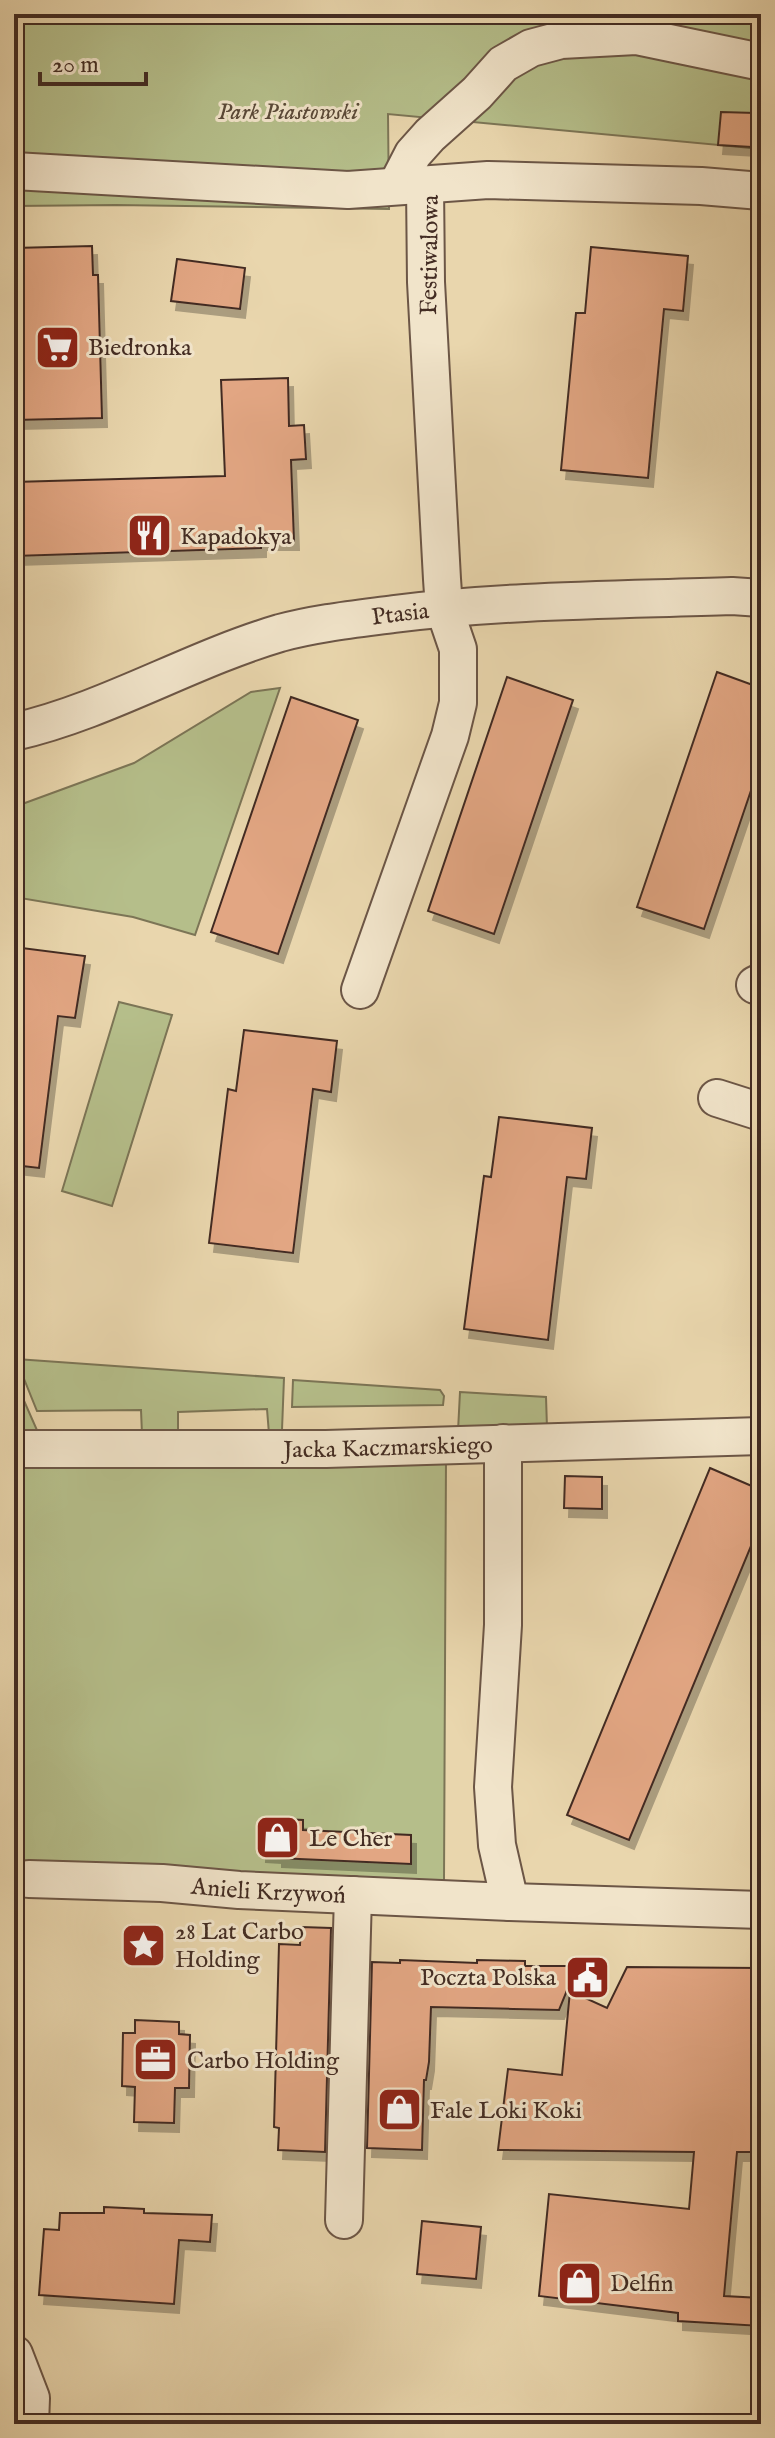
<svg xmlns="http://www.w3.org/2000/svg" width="775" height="2438" font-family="'IM FELL English',serif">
<defs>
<filter id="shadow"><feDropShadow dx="5" dy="9" stdDeviation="0" flood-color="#0004"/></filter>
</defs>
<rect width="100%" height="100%" fill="#e9d6ad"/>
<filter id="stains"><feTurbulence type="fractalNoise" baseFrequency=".0025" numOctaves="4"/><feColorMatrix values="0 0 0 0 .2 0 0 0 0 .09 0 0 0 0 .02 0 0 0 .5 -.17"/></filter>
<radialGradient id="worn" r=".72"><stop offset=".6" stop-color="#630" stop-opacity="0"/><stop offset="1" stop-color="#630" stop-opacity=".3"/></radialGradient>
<g fill="#b5be8a" stroke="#7c7556" stroke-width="2">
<polygon points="14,14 761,14 761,149 388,114 389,209 116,205 14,206"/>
<polygon points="280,688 195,935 133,917 14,897 14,807 134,763 251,692"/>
<polygon points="119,1002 172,1015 112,1206 62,1191"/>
<polygon points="16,1359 284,1378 282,1430 269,1434 267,1409 178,1412 178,1432 142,1434 141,1410 37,1411"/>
<polygon points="14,1378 40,1437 14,1438"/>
<polygon points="293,1380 440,1390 444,1396 443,1405 292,1407"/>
<polygon points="460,1392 546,1397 547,1428 458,1431"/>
<polygon points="446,1457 444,1881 14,1867 14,1465"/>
</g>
<g fill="#e2a683" stroke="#432c23" stroke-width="2" filter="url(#shadow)">
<polygon points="721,112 755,113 752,147 718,145"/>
<polygon points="92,246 93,275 98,275 102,418 14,420 14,248"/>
<polygon points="591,247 688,256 683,311 664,309 648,478 561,470 576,313 585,313"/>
<polygon points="177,259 245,268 240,309 171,301"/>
<polygon points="288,378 289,426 304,425 306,459 291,460 294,541 261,541 261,548 14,556 14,482 225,476 221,380"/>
<polygon points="717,672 761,688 761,761 704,929 637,907"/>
<polygon points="507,677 573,700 494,934 428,911"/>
<polygon points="291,697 358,720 278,954 211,932"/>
<polygon points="14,947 85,956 75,1018 58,1016 39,1168 14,1165"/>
<polygon points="244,1030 337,1041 331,1092 313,1089 293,1253 209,1243 228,1089 236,1091"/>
<polygon points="499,1117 592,1128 586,1179 567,1177 548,1340 464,1329 484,1176 491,1177"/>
<polygon points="710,1468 761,1490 761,1522 629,1840 567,1815"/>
<polygon points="565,1476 602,1477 602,1509 564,1508"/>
<polygon points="263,1818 303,1820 303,1830 411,1835 411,1864 277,1858 277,1854 261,1853"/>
<polygon points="301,1927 331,1928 325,2152 278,2150 279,2128 274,2127 279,1944 300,1945"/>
<polygon points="400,1960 477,1963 477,1960 525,1961 525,1966 577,1966 559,2010 431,2007 429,2062 426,2080 424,2080 422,2150 367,2148 372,1962 400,1963"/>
<polygon points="627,1967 761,1968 761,2152 737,2152 724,2296 761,2298 761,2326 678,2321 678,2313 539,2296 549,2194 689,2209 694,2152 498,2150 508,2069 562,2075 570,1991 607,2008"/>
<polygon points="135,2020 179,2022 179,2034 190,2035 189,2088 175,2088 174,2123 134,2122 135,2087 122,2086 123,2033 135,2033"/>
<polygon points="104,2207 144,2209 144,2213 212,2215 210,2242 179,2240 174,2304 39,2295 44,2229 59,2230 60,2213 104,2213"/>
<polygon points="422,2221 481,2227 476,2279 417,2274"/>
</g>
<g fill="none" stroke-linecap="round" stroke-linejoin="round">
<defs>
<g id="minor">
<polyline points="14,171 348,190 488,180 701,186 761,191"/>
<polyline points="397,185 413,154 430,135 477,93 503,64 531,48 561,40 636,36 761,62"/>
<path id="s1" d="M14 732C106 711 189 660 280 633 317 623 356 619 394 614 506 600 619 600 732 596L761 598"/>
<polyline points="755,985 761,982"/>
<polyline points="360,990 450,736 458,703 458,649 444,608 442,579 426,282 425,185"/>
<polyline points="717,1098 761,1112"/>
<polyline points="503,1443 503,1625 493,1787 497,1845 510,1902"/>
<path id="s2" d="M14 1449H326L761 1436"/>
<path id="s3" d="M29 1879 162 1883 239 1890 510 1902 761 1910"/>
<polyline points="344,2220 353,1895"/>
<polyline points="14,2354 31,2398 30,2424"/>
</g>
</defs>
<use href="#minor" stroke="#6c5646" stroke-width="40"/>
<use href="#minor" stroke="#f1e4ca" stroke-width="36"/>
</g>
<defs>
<symbol id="supermarket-square" viewBox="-11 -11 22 22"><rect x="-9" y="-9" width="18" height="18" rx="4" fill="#8f2418" stroke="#f1e4ca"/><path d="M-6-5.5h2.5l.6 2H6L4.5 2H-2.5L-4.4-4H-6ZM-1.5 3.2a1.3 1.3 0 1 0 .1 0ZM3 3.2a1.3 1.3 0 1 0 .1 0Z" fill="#fff"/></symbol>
<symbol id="restaurant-square" viewBox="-11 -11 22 22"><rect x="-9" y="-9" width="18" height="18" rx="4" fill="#8f2418" stroke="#f1e4ca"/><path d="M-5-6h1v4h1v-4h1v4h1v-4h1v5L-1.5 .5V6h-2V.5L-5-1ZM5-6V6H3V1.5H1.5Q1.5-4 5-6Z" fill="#fff"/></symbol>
<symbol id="shop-square" viewBox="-11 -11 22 22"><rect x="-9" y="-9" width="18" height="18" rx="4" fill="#8f2418" stroke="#f1e4ca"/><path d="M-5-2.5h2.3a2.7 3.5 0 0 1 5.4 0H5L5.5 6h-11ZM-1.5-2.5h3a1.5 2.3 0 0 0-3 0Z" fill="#fff"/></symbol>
<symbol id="sight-square" viewBox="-11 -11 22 22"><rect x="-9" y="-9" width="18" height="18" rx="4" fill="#8f2418" stroke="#f1e4ca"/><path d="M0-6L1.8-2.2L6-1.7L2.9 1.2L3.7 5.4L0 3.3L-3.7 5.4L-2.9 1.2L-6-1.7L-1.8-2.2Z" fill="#fff"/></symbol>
<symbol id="civic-square" viewBox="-11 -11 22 22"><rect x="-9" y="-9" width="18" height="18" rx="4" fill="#8f2418" stroke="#f1e4ca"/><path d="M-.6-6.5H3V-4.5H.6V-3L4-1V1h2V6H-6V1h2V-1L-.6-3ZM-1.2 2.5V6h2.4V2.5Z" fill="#fff"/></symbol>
<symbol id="office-square" viewBox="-11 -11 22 22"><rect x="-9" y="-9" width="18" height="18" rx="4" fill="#8f2418" stroke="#f1e4ca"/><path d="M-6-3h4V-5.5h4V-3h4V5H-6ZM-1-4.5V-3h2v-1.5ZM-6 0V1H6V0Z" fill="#fff"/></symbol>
</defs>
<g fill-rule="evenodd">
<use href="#supermarket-square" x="32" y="322" width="51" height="51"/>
<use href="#restaurant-square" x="124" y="510" width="51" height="51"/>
<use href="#shop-square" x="252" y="1812" width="51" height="51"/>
<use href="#sight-square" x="118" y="1920" width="51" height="51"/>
<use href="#civic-square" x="562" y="1952" width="51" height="51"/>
<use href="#office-square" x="130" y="2034" width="51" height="51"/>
<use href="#shop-square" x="374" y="2084" width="51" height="51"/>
<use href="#shop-square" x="554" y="2258" width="51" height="51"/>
</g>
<g text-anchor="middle" stroke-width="6" stroke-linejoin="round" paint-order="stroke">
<g font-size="24" font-style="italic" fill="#5a4938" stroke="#f1e4ca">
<text x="288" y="119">Park Piastowski</text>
</g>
<g font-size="24" fill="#432c23" stroke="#f1e4ca">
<text transform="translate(429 255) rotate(-89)" y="8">Festiwalowa</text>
<text dy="8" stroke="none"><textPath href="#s1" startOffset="406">Ptasia</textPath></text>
<text dy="8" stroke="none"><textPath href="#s2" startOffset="374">Jacka Kaczmarskiego</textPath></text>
<text dy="8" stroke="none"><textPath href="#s3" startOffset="240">Anieli Krzywoń</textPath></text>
</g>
<g font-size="24" fill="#432c23" stroke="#f1e4ca" text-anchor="start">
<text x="88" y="355">Biedronka</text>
<text x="180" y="544">Kapadokya</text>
<text x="309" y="1846">Le Cher</text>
<text x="175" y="1939">28 Lat Carbo<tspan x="175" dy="28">Holding</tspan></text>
<text x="556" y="1985" text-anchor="end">Poczta Polska</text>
<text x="187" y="2068">Carbo Holding</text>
<text x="430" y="2118">Fale Loki Koki</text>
<text x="610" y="2291">Delfin</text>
</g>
</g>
<rect width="775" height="2438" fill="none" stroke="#e9d6ad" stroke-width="48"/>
<rect x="16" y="16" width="743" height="2406" fill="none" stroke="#432c23" stroke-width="4"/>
<rect x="24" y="24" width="727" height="2390" fill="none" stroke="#432c23" stroke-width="2"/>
<path d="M40 72v12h106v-12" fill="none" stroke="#432c23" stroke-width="4"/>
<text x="52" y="72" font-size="24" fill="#432c23" stroke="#f1e4ca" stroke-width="6" paint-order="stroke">20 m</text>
<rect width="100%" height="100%" filter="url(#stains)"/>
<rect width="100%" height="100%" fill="url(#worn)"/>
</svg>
